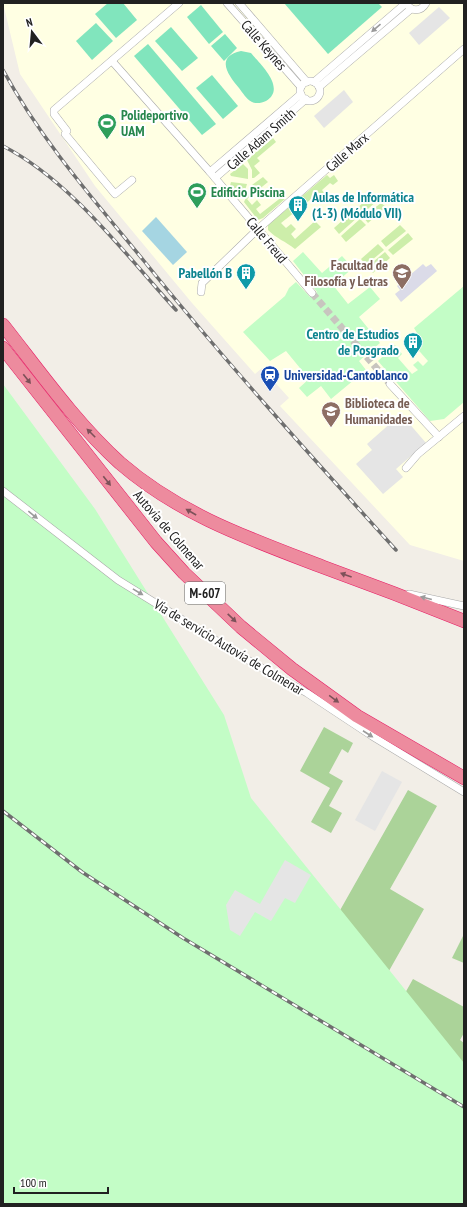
<svg xmlns="http://www.w3.org/2000/svg" width="467" height="1207" font-family="'PT Sans Narrow',sans-serif">
<rect width="100%" height="100%" fill="#f2eee7"/>
<polygon fill="#ffffe3" points="3,3 464,3 464,561 410,545 280,406 289,398 262,368 255,374 192,303 95,186 20,74"/>
<g fill="#cdeeaa">
<polygon points="273,138 276,142 257,158 260,161 254,166 260,173 254,178 252,178 252,170 247,160"/>
<polygon points="243,164 248,169 248,179 231,176 230,174"/>
<path d="M327 175 330 178 334 175 338 181 333 185 330 183 322 190 324 193 317 199 315 196 281 223 286 228 291 224 296 229 291 234 295 239 315 221 321 227 295 249C285 241 277 239 268 230V225Z"/>
<polygon points="263,177 268,182 247,199 252,205 257,200 261,205 256,209 260,214 283,196 285,199 263,218 258,220 244,202 252,185"/>
<polygon points="231,182 247,184 243,197 240,198 230,186"/>
<polygon points="374,193 379,199 360,216 355,210"/>
<polygon points="381,203 386,207 368,223 363,217"/>
<polygon points="353,211 358,217 339,234 334,228"/>
<polygon points="360,219 366,225 346,242 341,236"/>
<polygon points="400,225 406,231 386,247 381,241"/>
<polygon points="408,233 413,239 393,255 388,250"/>
<polygon points="378,244 384,250 366,265 361,259"/>
<polygon points="385,252 390,258 373,273 368,266"/>
</g>
<g fill="#abd399">
<polygon points="324,727 353,743 348,753 342,749 329,773 343,781 329,806 342,813 331,833 311,822 330,788 300,771"/>
<polygon points="408,790 437,806 390,889 424,909 368,1008 330,928"/>
<polygon points="464,934 464,963 452,958"/>
<polygon points="413,979 464,1007 464,1033 460,1040 464,1043 464,1069 391,1018"/>
</g>
<g fill="#c3fdc6">
<polygon points="303,252 322,273 342,256 353,268 333,285 348,304 370,287 380,299 359,317 380,343 359,361 366,370 331,399 321,386 307,397 299,388 309,379 286,351 270,361 243,332 285,296 289,288 296,282 310,297 317,292 293,261"/>
<polygon points="464,286 464,402 444,419 430,421 378,361 395,345 402,354 398,358 412,374 418,370 413,365 418,361 423,366 428,361 414,345 409,348 405,344 417,333 414,328"/>
<polygon points="3,384 95,509 224,715 251,798 464,1063 464,1204 3,1204"/>
</g>
<g fill="#81e5bd">
<polygon points="108,3 123,3 137,20 116,38 95,14"/>
<polygon points="284,3 378,3 382,7 328,54"/>
<polygon points="201,5 223,32 209,44 187,17"/>
<polygon points="96,23 113,41 92,60 76,41"/>
<polygon points="171,27 198,58 182,71 155,41"/>
<polygon points="225,34 237,48 224,61 211,46"/>
<polygon points="148,44 216,124 202,135 134,56"/>
<path d="M241 51 251 53C260 64 287 88 266 101 262 103 256 104 252 102 246 99 243 93 239 88 229 76 214 57 241 51Z"/>
<polygon points="212,75 238,106 223,119 196,88"/>
</g>
<g fill="#e5e5e5">
<polygon points="439,7 450,18 419,45 409,33"/>
<polygon points="344,90 353,102 324,128 314,116"/>
<polygon points="401,414 426,443 396,469 403,477 383,494 356,464 372,450 367,444"/>
<polygon points="382,771 402,782 375,831 355,820"/>
<polygon points="285,860 311,875 295,903 285,898 271,921 255,912 240,936 230,930 226,905 235,890 260,904"/>
</g>
<polygon fill="#dbdbe8" points="423,264 426,267 431,264 437,271 401,302 395,294 400,290 397,286"/>
<polygon fill="#a5d5e2" points="156,217 187,252 173,265 142,231"/>
<g fill="none" stroke-linecap="round" stroke-linejoin="round">
<polyline stroke="#c8c5bf" stroke-width="7" stroke-dasharray="7 3.5" stroke-linecap="butt" points="312,293 390,384"/>
<defs>
<g id="street">
<polyline points="227,3 301,87"/>
<polyline points="239,3 307,82"/>
<polyline points="112,61 210,172 312,293"/>
<circle cx="310" cy="91" r="10"/>
<path d="M314 82 406 3C411 12 421 12 426 3"/>
<polyline points="319,87 411,9"/>
<polyline points="210,172 301,94"/>
<polyline points="215,178 306,99"/>
<polyline points="132,180 115,194 65,134 67,131 54,114 54,110 179,3"/>
<polyline points="201,292 202,283 258,229 464,49"/>
<polyline points="390,384 439,437"/>
<polyline points="406,468 418,454 464,416"/>
<polyline points="3,491 118,580 246,659 307,693 372,736 464,792"/>
<polyline points="409,594 464,606"/>
</g>
<g id="highway">
<path d="M3 325C40 372 75 422 120 463 180 515 250 539 323 567 370 584 417 602 464 621"/>
<polyline points="3,348 156,542 184,573 241,627 292,669 357,716 464,778"/>
</g>
</defs>
<use href="#street" stroke="#a8a8a8" stroke-width="8"/>
<use href="#highway" stroke="#e61d65" stroke-width="14"/>
<use href="#street" stroke="#fff" stroke-width="7"/>
<use href="#highway" stroke="#ed8b9e" stroke-width="13"/>
<defs>
<g id="rail">
<path d="M3 70C41 140 94 200 144 261 224 360 310 455 396 550"/>
<path d="M3 146C71 181 125 254 176 310"/>
<polyline points="3,811 82,872 183,938 464,1107"/>
</g>
</defs>
<use href="#rail" stroke="#6f6f6f" stroke-width="3.5"/>
<use href="#rail" stroke="#fff" stroke-width="2" stroke-dasharray="6" stroke-linecap="butt"/>
</g>
<defs><path id="oneway-solid" d="M-6-.8H1V-3.2L6.5 0L1 3.2V.8H-6Z"/></defs>
<g fill="#9b9b9b">
<use href="#oneway-solid" transform="translate(376 28) rotate(139)"/>
<use href="#oneway-solid" transform="translate(33 515) rotate(39)"/>
<use href="#oneway-solid" transform="translate(138 592) rotate(31)"/>
<use href="#oneway-solid" transform="translate(426 598) rotate(-166)"/>
<use href="#oneway-solid" transform="translate(368 734) rotate(33)"/>
</g>
<g fill="#7d5159">
<use href="#oneway-solid" transform="translate(27 379) rotate(52)"/>
<use href="#oneway-solid" transform="translate(91 433) rotate(-135)"/>
<use href="#oneway-solid" transform="translate(107 481) rotate(52)"/>
<use href="#oneway-solid" transform="translate(191 512) rotate(-150)"/>
<use href="#oneway-solid" transform="translate(346 575) rotate(-160)"/>
<use href="#oneway-solid" transform="translate(232 618) rotate(44)"/>
<use href="#oneway-solid" transform="translate(334 699) rotate(36)"/>
</g>
<defs>
<symbol id="stadium-pin" viewBox="-11 -11 22 30"><path d="M0 17L-7.5 6A9.5 9.5 0 1 1 7.5 6Z" fill="#2e9e5b" stroke="#fff"/><path d="M0-5a6.5 5 0 1 0 0 10a6.5 5 0 1 0 0-10ZM-3.5-1.8h7v3.6h-7Z" fill="#fff"/></symbol>
<symbol id="building-pin" viewBox="-11 -11 22 30"><path d="M0 17L-7.5 6A9.5 9.5 0 1 1 7.5 6Z" fill="#0f9aa8" stroke="#fff"/><path d="M-4-6H4V6H1V3H-1V6H-4ZM-2.5-4.3h1.7v1.8h-1.7ZM.8-4.3h1.7v1.8H.8ZM-2.5-1h1.7V.8h-1.7ZM.8-1h1.7V.8H.8Z" fill="#fff"/></symbol>
<symbol id="university-pin" viewBox="-11 -11 22 30"><path d="M0 17L-7.5 6A9.5 9.5 0 1 1 7.5 6Z" fill="#8d6e63" stroke="#fff"/><path d="M0-5L7-2L0 1L-7-2ZM-4 1L0 2.5L4 1V4Q0 6-4 4Z" fill="#fff"/></symbol>
<symbol id="station-pin" viewBox="-11 -11 22 30"><path d="M0 17L-7.5 6A9.5 9.5 0 1 1 7.5 6Z" fill="#1a4fb4" stroke="#fff"/><path d="M-3-6H3Q5-6 5-4V2Q5 4 3 4L4.5 6H3L1.5 4h-3L-3 6H-4.5L-3 4Q-5 4-5 2V-4Q-5-6-3-6ZM-3.5-4v3h7v-3ZM-3.5 1v1.5H-2V1ZM2 1v1.5H3.5V1Z" fill="#fff"/></symbol>
</defs>
<g fill-rule="evenodd">
<use href="#stadium-pin" x="96" y="112" width="22" height="30"/>
<use href="#stadium-pin" x="186" y="181" width="22" height="30"/>
<use href="#building-pin" x="287" y="194" width="22" height="30"/>
<use href="#building-pin" x="235" y="262" width="22" height="30"/>
<use href="#university-pin" x="391" y="262" width="22" height="30"/>
<use href="#building-pin" x="402" y="331" width="22" height="30"/>
<use href="#station-pin" x="259" y="364" width="22" height="30"/>
<use href="#university-pin" x="320" y="400" width="22" height="30"/>
</g>
<g text-anchor="middle" stroke-width="4" stroke-linejoin="round" paint-order="stroke">
<rect fill="#fff" stroke="#646464" stroke-width="1" x="185" y="582" width="40" height="22" rx="3"/>
<g font-size="13" font-weight="bold" fill="#212121">
<text x="205" y="598">M-607</text>
</g>
<g font-size="14" fill="#212121" stroke="#fff">
<text transform="translate(264 45) rotate(49)" y="5">Calle Keynes</text>
<text transform="translate(261 139) rotate(-41)" y="5">Calle Adam Smith</text>
<text transform="translate(347 152) rotate(-41)" y="5">Calle Marx</text>
<text transform="translate(267 240) rotate(50)" y="5">Calle Freud</text>
<text transform="translate(169 530) rotate(49)" y="5">Autovía de Colmenar</text>
<text transform="translate(229 647) rotate(31)" y="5">Vía de servicio Autovía de Colmenar</text>
</g>
<g font-size="14" font-weight="bold" fill="#27864d" stroke="#fff" text-anchor="start">
<text x="121" y="120">Polideportivo<tspan x="121" dy="16">UAM</tspan></text>
<text x="211" y="197">Edificio Piscina</text>
</g>
<g font-size="14" font-weight="bold" fill="#0d838f" stroke="#fff" text-anchor="end">
<text x="312" y="202" text-anchor="start">Aulas de Informática<tspan x="312" dy="16">(1-3) (Módulo VII)</tspan></text>
<text x="232" y="278">Pabellón B</text>
<text x="399" y="339">Centro de Estudios<tspan x="399" dy="16">de Posgrado</tspan></text>
</g>
<g font-size="14" font-weight="bold" fill="#785e54" stroke="#fff" text-anchor="end">
<text x="388" y="270">Facultad de<tspan x="388" dy="16">Filosofía y Letras</tspan></text>
<text x="345" y="408" text-anchor="start">Biblioteca de<tspan x="345" dy="16">Humanidades</tspan></text>
</g>
<g font-size="14" font-weight="bold" fill="#164399" stroke="#fff" text-anchor="start">
<text x="284" y="380">Universidad-Cantoblanco</text>
</g>
</g>
<rect width="467" height="1207" fill="none" stroke="#212121" stroke-width="8"/>
<g transform="translate(32 32) rotate(344)" stroke="#ffffff" stroke-width="3" paint-order="stroke">
<path d="M0-3L7 15L0 10L-7 15Z" fill="#212121"/>
<text y="-6" font-size="11" font-weight="bold" text-anchor="middle" fill="#212121">N</text>
</g>
<path d="M14 1187v6h94v-6" fill="none" stroke="#212121" stroke-width="2"/>
<text x="20" y="1187" font-size="12" fill="#212121" stroke="#ffffff" stroke-width="3" paint-order="stroke">100 m</text>
</svg>
